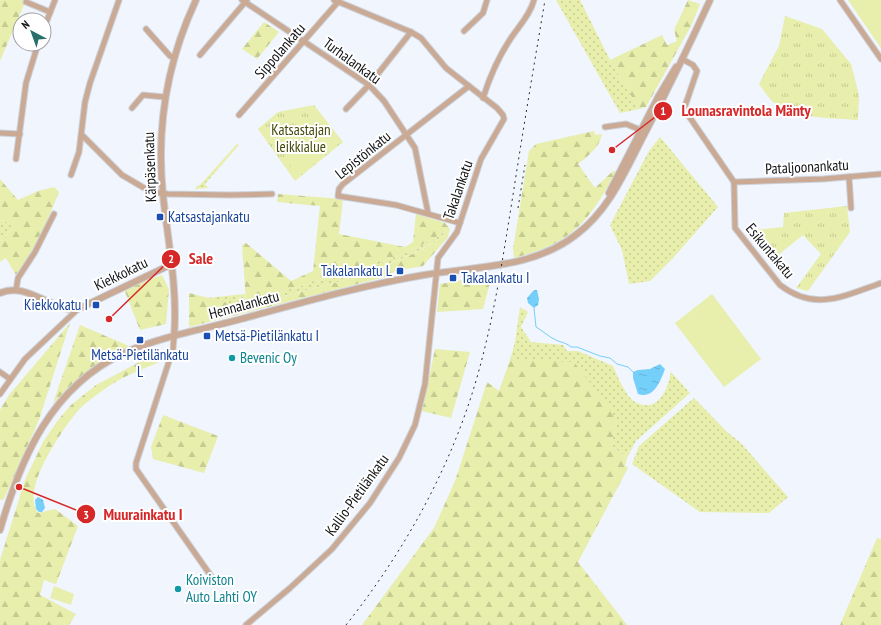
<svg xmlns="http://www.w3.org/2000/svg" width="881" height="625" font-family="'PT Sans Narrow',sans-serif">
<defs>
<pattern id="grass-dots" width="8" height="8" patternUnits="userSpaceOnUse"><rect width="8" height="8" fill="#e8eeab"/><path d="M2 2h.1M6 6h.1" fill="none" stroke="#c6cb92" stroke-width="1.8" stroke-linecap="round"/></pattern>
<pattern id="forest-firs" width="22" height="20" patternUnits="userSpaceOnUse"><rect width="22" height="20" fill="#e8eeab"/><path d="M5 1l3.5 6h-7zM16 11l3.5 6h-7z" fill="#c6cb92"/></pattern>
<pattern id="park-tufts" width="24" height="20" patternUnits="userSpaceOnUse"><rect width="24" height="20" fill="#e8eeab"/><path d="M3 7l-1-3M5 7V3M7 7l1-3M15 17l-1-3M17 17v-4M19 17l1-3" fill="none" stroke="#c6cb92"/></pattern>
<pattern id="water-ripples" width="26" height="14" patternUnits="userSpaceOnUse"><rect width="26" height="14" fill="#74cff9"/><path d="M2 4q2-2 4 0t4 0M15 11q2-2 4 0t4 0" fill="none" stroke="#63b1d5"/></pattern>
</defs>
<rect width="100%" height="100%" fill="#f0f5fe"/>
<g fill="url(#grass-dots)">
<polygon points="556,0 580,0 610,60 639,109 620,113"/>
<polygon points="660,137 718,207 673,258 650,281 629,284 622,250 610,225 649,151"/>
<polygon points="237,144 239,145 205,184 208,188 195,189 197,186 200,185"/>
<polygon points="0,218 12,226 4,241 0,240"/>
<polygon points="450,229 449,233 416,252 368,274 243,307 207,298 245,294 246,301 365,269 414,249"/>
<path d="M520 307 528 312 521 327 531 342 563 345 567 351H578L613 366C618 377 626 398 637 403 659 413 668 388 671 372L690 393 636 441 627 458 611 445 617 422 510 360 515 342Z"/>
<polygon points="694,398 727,432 741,443 788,497 769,513 700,512 632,464 639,446"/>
</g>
<g fill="url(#forest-firs)">
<polygon points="0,0 26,0 0,61"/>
<polygon points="688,0 700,4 691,26 646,107 639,109 610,60 662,35 667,45 677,41 674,30"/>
<polygon points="264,22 279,32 257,59 242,49"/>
<path d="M594 131 595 135 602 134C600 147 587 157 578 164L595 188 613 171 616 172C588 223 572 243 514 258L513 249 529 151 536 144Z"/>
<polygon points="0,179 18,200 38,191 54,187 59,192 40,238 16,275 6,258 0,262 0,240 4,241 12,226 0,218"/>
<polygon points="278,194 343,199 339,234 405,247 413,242 416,214 445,223 450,229 414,249 365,269 246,301 242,245 246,243 291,281 313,271 320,206 277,202"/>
<polygon points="449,233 448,237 423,266 395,271 389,276 189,327 189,293 244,307 368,274 417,252"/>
<polygon points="162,275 169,289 166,324 140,330 124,289"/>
<polygon points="492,275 483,309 437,312 440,284"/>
<polygon points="70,323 39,420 4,499 0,500 0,410 9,395"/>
<polygon points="80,325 129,346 91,369 53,403"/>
<polygon points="435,349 470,352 451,418 422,411"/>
<path d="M149 357 159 362C143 369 124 376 109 386 99 393 84 403 76 413 61 432 20 490 38 513L55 509 78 526 56 584 44 580 40 595 76 614 69 625H0V560L25 480 43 442 58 420 71 405 96 385Z"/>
<polygon points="510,360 574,362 609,407 617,422 611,445 627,458 625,466 628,468 578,562 627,625 362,625 434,528 455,481 487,382 499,391"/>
<polygon points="163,415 218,436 204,473 153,459 151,447"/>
<polygon points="877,538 881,539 881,625 840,625"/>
</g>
<g fill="url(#park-tufts)">
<path d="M785 16 822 29 851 64 859 95 858 120C832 118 799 119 777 105 769 100 764 91 759 84L779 46Z"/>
<polygon points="314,105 343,142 295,181 258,129 278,112"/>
<polygon points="847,206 850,232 808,291 796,288 821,254 803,235 772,260 745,231 783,227 784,213"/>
</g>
<g fill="#e8eeab">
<polygon points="848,0 881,0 881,48"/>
<polygon points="318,141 325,150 318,155 311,146"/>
<polygon points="306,146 316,161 296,174 286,159"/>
<polygon points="712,294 761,359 724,387 675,323"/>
<polygon points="54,586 74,594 71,605 50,598"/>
</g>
<g fill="url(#water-ripples)">
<polygon points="534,290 537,290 539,299 538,305 534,308 528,303 527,298"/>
<path d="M660 364 665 369C660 382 654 399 638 394L633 378V372L638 370 650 369Z"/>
<polygon points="38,497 43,500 45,508 42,512 39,512 36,509 35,500"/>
</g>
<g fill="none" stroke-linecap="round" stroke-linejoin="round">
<path stroke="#74cff9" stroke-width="1" d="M534 308 536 327C543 331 549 337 556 340 562 343 565 342 571 347H577L600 356 610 358 617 364 628 367 633 372"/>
<defs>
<g id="minor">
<polyline points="242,0 369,85 384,101 415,148 428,213"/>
<polyline points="840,0 881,59"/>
<polyline points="26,2 50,12"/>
<polyline points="44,28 55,0"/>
<polyline points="146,29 170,56 175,57"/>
<polyline points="464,31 483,13 487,0"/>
<polyline points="200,55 247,0"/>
<path d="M682 59 693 65 697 71 684 109 734 182 735 228 780 285C815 312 844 296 881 283"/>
<path d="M483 98C490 76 499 56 511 38 519 26 530 15 534 0"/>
<polyline points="132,108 143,95 164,97"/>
<polyline points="346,109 369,85 411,32"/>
<polyline points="239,115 338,2"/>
<polyline points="605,127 626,124 643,131"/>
<polyline points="0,133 20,134"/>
<polyline points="82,135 122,175 151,192 168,194 230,195 272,194"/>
<polyline points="16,159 26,83 38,44"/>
<polyline points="71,175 79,152 85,102 90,83 119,0"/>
<polyline points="849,177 851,208"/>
<polyline points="734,182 823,179 881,174"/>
<polyline points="460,223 396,205 338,196 339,189 343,184 469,86"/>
<polyline points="16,290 18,278 35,252 54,214"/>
<polyline points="174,337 173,349 136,463 136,469 211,576"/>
<polyline points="0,372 10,379"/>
<polyline points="0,394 25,359 78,309"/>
<polyline points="246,625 290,588 332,549 370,503 399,458 415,425 425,384 438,258 457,232 481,159 504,119 503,115 497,108 446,68 421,38 411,32 334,0"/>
</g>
<g id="tertiary">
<polyline points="609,193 658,97 676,67"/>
<path d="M0 293C28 281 51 312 78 309L172 264"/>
<path d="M174 337C178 289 168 243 163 195 156 127 167 62 196 0"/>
<path d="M0 530C21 457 51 387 124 353 162 336 205 329 245 318 304 302 364 285 424 275 476 266 533 269 577 234 610 209 625 171 644 135 667 91 689 46 710 0"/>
</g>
</defs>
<use href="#minor" stroke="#ccd1d9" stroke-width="7"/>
<use href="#tertiary" stroke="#ccd1d9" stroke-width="8"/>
<use href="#minor" stroke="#caaa95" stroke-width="5"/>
<use href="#tertiary" stroke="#caaa95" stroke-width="6"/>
<g stroke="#2a2c2f" stroke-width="1" stroke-dasharray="2 4" stroke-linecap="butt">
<polyline points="518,208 525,165"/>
<path d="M346 625C400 557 444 480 471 397 492 332 502 263 513 195 523 130 534 65 545 0"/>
</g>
</g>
<g fill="#1a4fb4" stroke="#fff" stroke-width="1.5">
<rect x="156" y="213" width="8" height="8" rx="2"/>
<rect x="396" y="267" width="8" height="8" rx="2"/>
<rect x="449" y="274" width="8" height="8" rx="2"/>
<rect x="92" y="301" width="8" height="8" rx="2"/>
<rect x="203" y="332" width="8" height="8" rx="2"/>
<rect x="136" y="336" width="8" height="8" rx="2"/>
</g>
<g fill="#0f9aa8" stroke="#fff" stroke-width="1.5">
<circle cx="232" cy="358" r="4"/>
<circle cx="178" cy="589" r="4"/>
</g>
<g text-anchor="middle" stroke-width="4" stroke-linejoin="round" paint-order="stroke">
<g font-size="15" fill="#101214" stroke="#fff">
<text transform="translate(280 51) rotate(-49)" y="5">Sippolankatu</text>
<text transform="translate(352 61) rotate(36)" y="5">Turhalankatu</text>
<text transform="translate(363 155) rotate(-39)" y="5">Lepistönkatu</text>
<text transform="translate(150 167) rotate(-92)" y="5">Kärpäsenkatu</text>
<text transform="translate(807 167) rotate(-3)" y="5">Pataljoonankatu</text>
<text transform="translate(458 190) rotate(-71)" y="5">Takalankatu</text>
<text transform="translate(770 251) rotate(50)" y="5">Esikuntakatu</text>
<text transform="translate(121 274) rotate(-26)" y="5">Kiekkokatu</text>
<text transform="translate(244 305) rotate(-15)" y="5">Hennalankatu</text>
<text transform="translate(357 495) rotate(-54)" y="5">Kallio-Pietilänkatu</text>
</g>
<g font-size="15" fill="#454909" stroke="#fff">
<text x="301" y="135">Katsastajan<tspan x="301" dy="17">leikkialue</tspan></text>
</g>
<g font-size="15" fill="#164399" stroke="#fff" text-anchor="start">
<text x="168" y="222">Katsastajankatu</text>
<text x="392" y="276" text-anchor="end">Takalankatu L</text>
<text x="461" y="283">Takalankatu I</text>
<text x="88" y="310" text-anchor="end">Kiekkokatu I</text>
<text x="215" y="341">Metsä-Pietilänkatu I</text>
<text x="140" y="360" text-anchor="middle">Metsä-Pietilänkatu<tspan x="140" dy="17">L</tspan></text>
</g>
<g font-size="15" fill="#0d838f" stroke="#fff" text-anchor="start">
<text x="240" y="363">Bevenic Oy</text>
<text x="186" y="585">Koiviston<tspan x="186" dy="17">Auto Lahti OY</tspan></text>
</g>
</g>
<path fill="none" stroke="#d62828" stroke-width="1.5" d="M612 150L663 111M109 319L171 259M19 487L86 514"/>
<g fill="#d62828" stroke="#fff" stroke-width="1.5">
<circle cx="612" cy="150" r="4"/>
<circle cx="109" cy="319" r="4"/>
<circle cx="19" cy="487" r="4"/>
<circle cx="663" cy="111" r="10"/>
<circle cx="171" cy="259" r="10"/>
<circle cx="86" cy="514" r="10"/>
</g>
<g font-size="12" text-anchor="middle" font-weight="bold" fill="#fff">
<text x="663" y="115">1</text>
<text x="171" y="263">2</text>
<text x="86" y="519">3</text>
</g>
<g font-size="16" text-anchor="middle" font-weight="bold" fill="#d62828" stroke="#fff" stroke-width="4" stroke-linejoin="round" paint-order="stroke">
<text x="746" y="116">Lounasravintola Mänty</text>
<text x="201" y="264">Sale</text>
<text x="143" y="520">Muurainkatu I</text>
</g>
<g transform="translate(32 32) rotate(319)"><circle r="19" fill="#ffffff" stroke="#9fa0a1"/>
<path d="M0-3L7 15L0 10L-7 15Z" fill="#27706c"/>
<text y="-6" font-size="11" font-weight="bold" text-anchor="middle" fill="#101214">N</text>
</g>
</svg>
